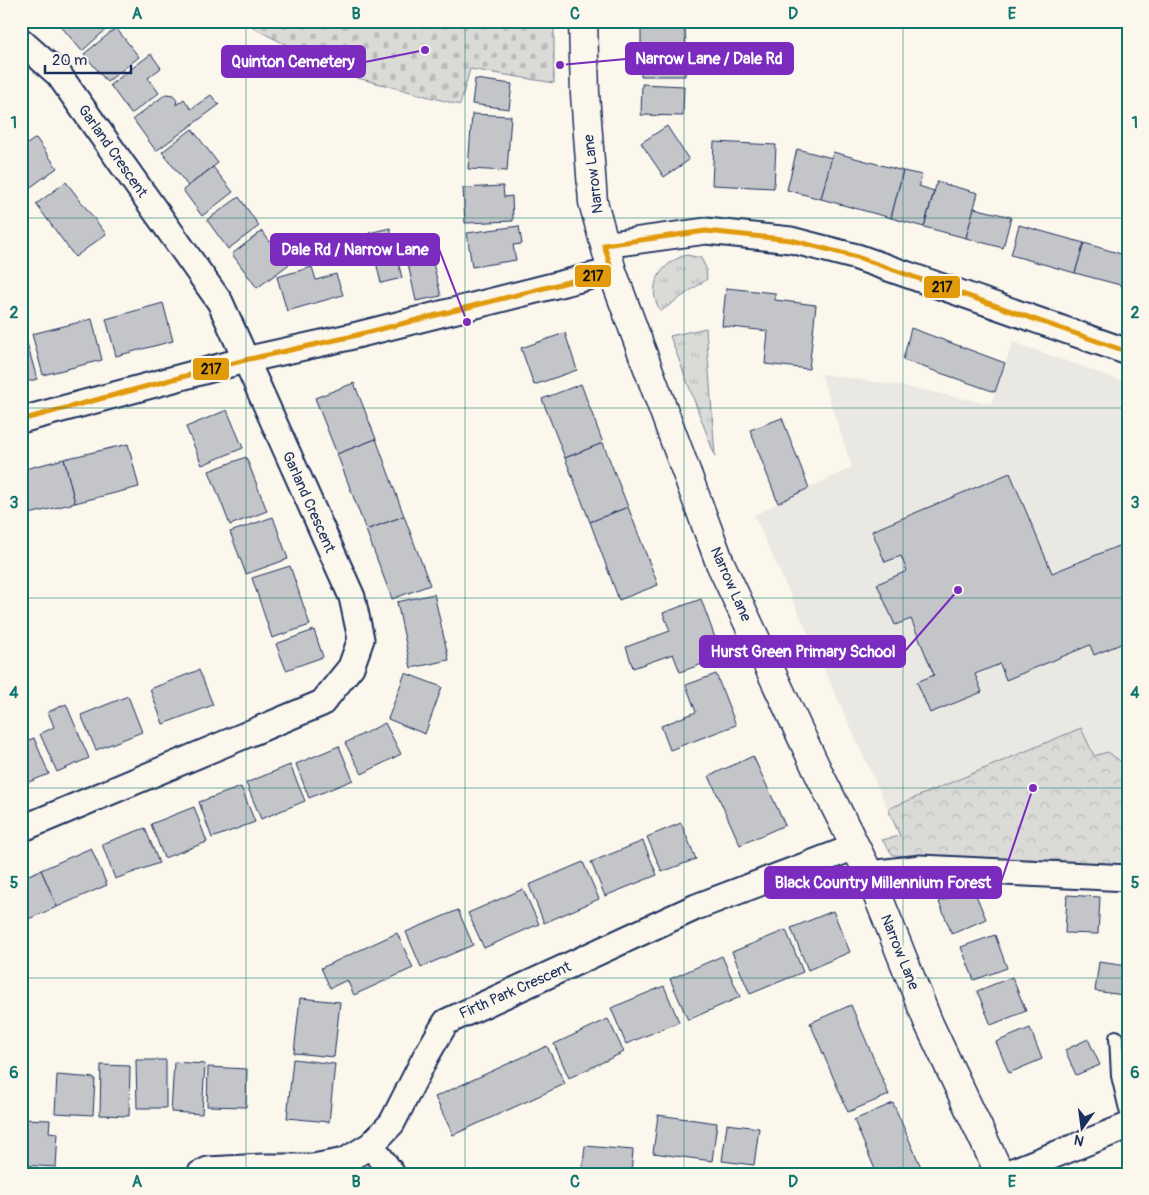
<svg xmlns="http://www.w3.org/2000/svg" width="1149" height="1195" font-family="Pangolin,sans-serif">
<defs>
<pattern id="grass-tufts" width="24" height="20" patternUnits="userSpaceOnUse" patternTransform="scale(1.25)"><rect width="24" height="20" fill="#dadad7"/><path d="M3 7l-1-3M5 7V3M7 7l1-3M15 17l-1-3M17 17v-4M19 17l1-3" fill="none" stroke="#babbbb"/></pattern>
<pattern id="forest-crowns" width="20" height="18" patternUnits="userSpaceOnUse" patternTransform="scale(1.25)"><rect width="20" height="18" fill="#dadad7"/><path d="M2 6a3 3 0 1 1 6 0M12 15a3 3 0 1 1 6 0" fill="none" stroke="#babbbb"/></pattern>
<pattern id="cemetery-stones" width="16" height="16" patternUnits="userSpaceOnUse" patternTransform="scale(1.25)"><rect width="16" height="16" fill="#dadad7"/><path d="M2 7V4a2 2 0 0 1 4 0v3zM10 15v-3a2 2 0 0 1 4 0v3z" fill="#babbbb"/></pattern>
</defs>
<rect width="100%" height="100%" fill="#fbf7ec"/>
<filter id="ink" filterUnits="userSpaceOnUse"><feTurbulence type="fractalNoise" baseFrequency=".02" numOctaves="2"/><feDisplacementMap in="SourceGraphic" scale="10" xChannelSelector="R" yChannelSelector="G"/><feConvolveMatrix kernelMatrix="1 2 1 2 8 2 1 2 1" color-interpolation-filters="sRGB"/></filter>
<g filter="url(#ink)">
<polygon fill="#eae8e2" points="1013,342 1128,383 1128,841 900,836 754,515 852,467 821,374 897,385 991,404"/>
<g fill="url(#grass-tufts)" stroke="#7a849a">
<path d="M687 255 701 258 706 268 707 279 661 311C644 288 662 261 687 255Z"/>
<polygon points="706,328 715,456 670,336"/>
</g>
<polygon fill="url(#forest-crowns)" stroke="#7a849a" points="1081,728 1094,756 1108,752 1128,767 1128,868 893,855 882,840 900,836 888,809"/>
<polygon fill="url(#cemetery-stones)" stroke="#7a849a" points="245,21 554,21 554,83 470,69 460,105 346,75 257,30"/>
<g fill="#c3c5c9" stroke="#1b2f5e">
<polygon points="60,21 108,21 111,25 82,51 58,23"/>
<polygon points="641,21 685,21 686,48 641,48"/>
<polygon points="116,28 139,57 107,82 84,54"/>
<polygon points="641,48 686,48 685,76 641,76"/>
<polygon points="151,54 161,68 148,78 159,93 131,114 110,85"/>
<polygon points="475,79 512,84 509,109 472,104"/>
<polygon points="642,84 684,86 683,116 641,115"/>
<polygon points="166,94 173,95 177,99 176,105 184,99 191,109 211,95 219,105 156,151 133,119"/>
<polygon points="472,114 511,116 507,171 468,169"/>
<polygon points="667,126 689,160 664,177 641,143"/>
<polygon points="192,129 218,163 188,186 162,152"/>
<polygon points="36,138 57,168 21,194 21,148"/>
<polygon points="714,142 776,145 774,188 712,185"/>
<polygon points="797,149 832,158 821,199 787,190"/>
<polygon points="833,152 903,171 891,218 821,199"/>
<polygon points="213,167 233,192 202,216 183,190"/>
<polygon points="903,171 922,175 919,186 934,191 924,227 891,218"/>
<polygon points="66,182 106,234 75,257 36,204"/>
<polygon points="937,182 978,193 966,238 924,227"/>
<polygon points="503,186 504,197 512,196 513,221 465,223 463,188"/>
<polygon points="239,197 259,226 228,249 207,220"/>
<polygon points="974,208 1011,217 1003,248 966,238"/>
<polygon points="1019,225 1084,243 1075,273 1011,255"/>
<polygon points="519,226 522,244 513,245 516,260 472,267 467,233"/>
<polygon points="390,228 402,278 381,283 369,233"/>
<polygon points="262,231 278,253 290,244 300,246 303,254 257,288 232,254"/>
<polygon points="1084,243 1128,256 1128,287 1075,273"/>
<polygon points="432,259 441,296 416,301 408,264"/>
<polygon points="312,267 316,280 336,274 343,295 287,311 277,277"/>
<polygon points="726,288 775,293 775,300 816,305 809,369 765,364 768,331 722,326"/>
<polygon points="163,303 173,341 116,356 106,319"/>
<polygon points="92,319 102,360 43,375 32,334"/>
<polygon points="911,328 1005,363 995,392 903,360"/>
<polygon points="565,333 577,370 534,385 521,348"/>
<polygon points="25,336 37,379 21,383 21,337"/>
<polygon points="354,383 376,439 337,454 315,398"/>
<polygon points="581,384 603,443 565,458 542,399"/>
<polygon points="227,410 243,448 202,465 186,427"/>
<polygon points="782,418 809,488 778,503 750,430"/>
<polygon points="376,439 404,516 366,530 337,454"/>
<polygon points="603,443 628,507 590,522 565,458"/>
<polygon points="128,444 139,487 75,503 64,459"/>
<polygon points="246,457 267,511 230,525 209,471"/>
<polygon points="64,459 75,503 21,516 21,470"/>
<polygon points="1010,473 1052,573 1128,542 1128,641 1094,655 1090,645 1006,680 1000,664 975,674 982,692 930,713 917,682 934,675 911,619 895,625 877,584 907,571 901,556 885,562 872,531"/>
<polygon points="628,507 658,585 619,600 590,522"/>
<polygon points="404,516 430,585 392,599 366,530"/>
<polygon points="273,517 288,559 246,574 230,532"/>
<polygon points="290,566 310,625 272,638 252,578"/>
<polygon points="434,594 449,660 411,668 397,602"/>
<polygon points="701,599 722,657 680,672 673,654 633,668 626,647 670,631 663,613"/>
<polygon points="314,630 323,657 286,670 276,644"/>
<polygon points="199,670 213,705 163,724 150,689"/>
<polygon points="405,673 442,687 425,734 388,719"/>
<polygon points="716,674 736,725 670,750 661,726 696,712 686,685"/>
<polygon points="128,696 142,732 96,750 81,715"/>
<polygon points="66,704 89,758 57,772 40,734 54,727 48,712"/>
<polygon points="385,723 401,754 362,774 345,743"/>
<polygon points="34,738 49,774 21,785 21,743"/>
<polygon points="339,746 353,780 309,798 296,764"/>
<polygon points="753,756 785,825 740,845 709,776"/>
<polygon points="290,765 305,801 261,819 246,783"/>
<polygon points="241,787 255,822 212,838 199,802"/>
<polygon points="194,807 207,842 164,858 151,824"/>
<polygon points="681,823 696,859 662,872 647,837"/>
<polygon points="145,828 159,863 115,879 102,844"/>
<polygon points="643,841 657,875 605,896 591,862"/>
<polygon points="91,848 107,885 57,907 41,870"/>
<polygon points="583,862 599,899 544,923 529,885"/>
<polygon points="41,870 57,907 21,922 21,878"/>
<polygon points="973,888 986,919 952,934 939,902"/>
<polygon points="523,889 539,924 484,948 468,913"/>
<polygon points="1067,895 1100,897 1098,934 1065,933"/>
<polygon points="1125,904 1128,904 1128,942 1123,941"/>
<polygon points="458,910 473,945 421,967 406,932"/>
<polygon points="833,911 850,952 808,970 791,928"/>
<polygon points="786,930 803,972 750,994 732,952"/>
<polygon points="397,933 413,968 354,995 347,980 330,988 321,968"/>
<polygon points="995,935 1007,968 974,980 961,947"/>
<polygon points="722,956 740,997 688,1020 670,979"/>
<polygon points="1099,962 1127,966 1123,995 1095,991"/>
<polygon points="1012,977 1026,1011 991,1025 977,991"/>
<polygon points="664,986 679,1022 626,1044 611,1008"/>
<polygon points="300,998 340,1002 334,1057 294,1053"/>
<polygon points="851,1005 889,1095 848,1112 810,1023"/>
<polygon points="608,1019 624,1052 569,1078 554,1044"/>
<polygon points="1030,1028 1042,1059 1009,1073 996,1042"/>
<polygon points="1088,1039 1100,1065 1076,1075 1065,1050"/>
<polygon points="1120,1039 1128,1039 1128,1078 1121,1078"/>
<polygon points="547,1046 565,1084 453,1135 435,1097"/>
<polygon points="293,1059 335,1064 329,1122 287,1118"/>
<polygon points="136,1060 166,1060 166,1108 137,1108"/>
<polygon points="174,1062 205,1064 202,1114 171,1112"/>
<polygon points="101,1065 130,1066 129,1116 100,1115"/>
<polygon points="208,1067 247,1069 246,1107 207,1106"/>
<polygon points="57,1075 95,1078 93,1115 55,1113"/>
<polygon points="893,1103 924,1174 877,1174 854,1120"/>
<polygon points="658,1115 717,1123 712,1161 653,1153"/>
<polygon points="21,1119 50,1120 49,1132 58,1133 56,1167 21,1165"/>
<polygon points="727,1124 759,1128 754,1165 722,1161"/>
<polygon points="585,1146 633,1150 631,1174 582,1174"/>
</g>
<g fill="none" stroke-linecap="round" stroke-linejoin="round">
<defs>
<polyline id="lane" points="1116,1037 1118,1076 1128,1118"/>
<g id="street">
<polyline points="21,41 59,75 220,302 352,597 361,639 351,667 322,703 21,829"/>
<polyline points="604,245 706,231 791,240 857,257 1128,352"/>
<polyline points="21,420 245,360 349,337 612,271"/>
<polyline points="869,874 921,868 1128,878"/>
<polyline points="371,1145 392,1174"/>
<polyline points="200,1174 208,1170 263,1167 313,1167 345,1161 371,1145 392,1123 426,1056 446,1022 696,907 855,847"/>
<polyline points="1006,1174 1128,1126"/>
</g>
<polyline id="secondary" points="583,21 585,94 593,202 612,271 720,563 820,776 869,874 929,1024 1000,1174"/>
</defs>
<use href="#lane" stroke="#1b2f5e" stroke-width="16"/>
<use href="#street" stroke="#1b2f5e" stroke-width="29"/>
<use href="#secondary" stroke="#1b2f5e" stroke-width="31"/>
<use href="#lane" stroke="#fbf7ec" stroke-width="12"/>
<use href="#street" stroke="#fbf7ec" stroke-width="25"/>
<use href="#secondary" stroke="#fbf7ec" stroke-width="28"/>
<defs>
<polyline id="bus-1" points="21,420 245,360 349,337 612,271 604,245 706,231 791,240 857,257 1128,352"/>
</defs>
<use href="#bus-1" stroke="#fbf7ec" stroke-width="9"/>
<use href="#bus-1" stroke="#e19a09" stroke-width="5"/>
</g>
</g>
<path fill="none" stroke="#0f766e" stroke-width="1" stroke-opacity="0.55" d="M246 21V1174M465 21V1174M684 21V1174M903 21V1174M21 218H1128M21 408H1128M21 598H1128M21 788H1128M21 978H1128"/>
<g text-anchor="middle" stroke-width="5" stroke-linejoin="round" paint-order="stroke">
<g font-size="15" fill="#1b2f5e" stroke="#fbf7ec">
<text transform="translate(113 151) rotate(55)" y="5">Garland Crescent</text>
<text transform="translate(593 174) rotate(-97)" y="5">Narrow Lane</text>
<text transform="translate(309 502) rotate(66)" y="5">Garland Crescent</text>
<text transform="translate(731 584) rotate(66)" y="5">Narrow Lane</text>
<text transform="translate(900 952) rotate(68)" y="5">Narrow Lane</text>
<text transform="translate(515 990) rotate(-24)" y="5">Firth Park Crescent</text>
</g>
</g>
<path fill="none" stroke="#7b2cbf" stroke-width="2" d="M560 65L626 59M425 50L365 62M467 322L439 249M958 590L905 651M1033 788L1001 882"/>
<g fill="#7b2cbf" stroke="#fbf7ec" stroke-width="2">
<circle cx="560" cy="65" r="5"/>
<circle cx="425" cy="50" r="5"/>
<circle cx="467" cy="322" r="5"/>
<circle cx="958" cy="590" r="5"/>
<circle cx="1033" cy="788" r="5"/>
</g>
<g fill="#7b2cbf" stroke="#7b2cbf" stroke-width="2">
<rect x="626" y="43" width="167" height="31" rx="5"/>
<rect x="222" y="46" width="143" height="31" rx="5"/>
<rect x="271" y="234" width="168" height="31" rx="5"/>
<rect x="700" y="636" width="205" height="31" rx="5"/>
<rect x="765" y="867" width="236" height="31" rx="5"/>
</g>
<g font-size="16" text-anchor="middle" font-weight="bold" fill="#fff">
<text x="709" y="64">Narrow Lane / Dale Rd</text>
<text x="293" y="67">Quinton Cemetery</text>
<text x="355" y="255">Dale Rd / Narrow Lane</text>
<text x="803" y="657">Hurst Green Primary School</text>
<text x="883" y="888">Black Country Millennium Forest</text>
</g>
<g stroke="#fbf7ec" stroke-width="2">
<rect x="574" y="264" width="38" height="24" rx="5" fill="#e19a09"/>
<rect x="923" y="275" width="38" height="24" rx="5" fill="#e19a09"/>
<rect x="192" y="357" width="38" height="24" rx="5" fill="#e19a09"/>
</g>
<g font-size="14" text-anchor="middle" font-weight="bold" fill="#111">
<text x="593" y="281">217</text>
<text x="942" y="292">217</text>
<text x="211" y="374">217</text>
</g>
<rect width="1149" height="1195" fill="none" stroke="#fbf7ec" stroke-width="55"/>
<g transform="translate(1082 1128) rotate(194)" stroke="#fbf7ec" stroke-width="4" paint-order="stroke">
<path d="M0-4L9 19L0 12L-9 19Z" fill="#1b2f5e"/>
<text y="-8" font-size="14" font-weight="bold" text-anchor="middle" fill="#1b2f5e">N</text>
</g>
<path d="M45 65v8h86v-8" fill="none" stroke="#1b2f5e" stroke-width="2.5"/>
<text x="52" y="65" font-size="15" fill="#1b2f5e" stroke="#fbf7ec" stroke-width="4" paint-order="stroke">20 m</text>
<rect x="28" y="28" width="1094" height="1140" fill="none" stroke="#0f766e" stroke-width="2"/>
<g font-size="16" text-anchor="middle" font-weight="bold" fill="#0f766e">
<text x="137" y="19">A</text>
<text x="356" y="19">B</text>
<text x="575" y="19">C</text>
<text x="793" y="19">D</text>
<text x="1012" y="19">E</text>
<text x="14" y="128">1</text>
<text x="1135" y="128">1</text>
<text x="14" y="318">2</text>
<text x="1135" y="318">2</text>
<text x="14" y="508">3</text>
<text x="1135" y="508">3</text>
<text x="14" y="698">4</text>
<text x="1135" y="698">4</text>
<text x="14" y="888">5</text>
<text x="1135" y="888">5</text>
<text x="14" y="1078">6</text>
<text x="1135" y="1078">6</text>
<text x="137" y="1187">A</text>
<text x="356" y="1187">B</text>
<text x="575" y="1187">C</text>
<text x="793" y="1187">D</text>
<text x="1012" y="1187">E</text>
</g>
</svg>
